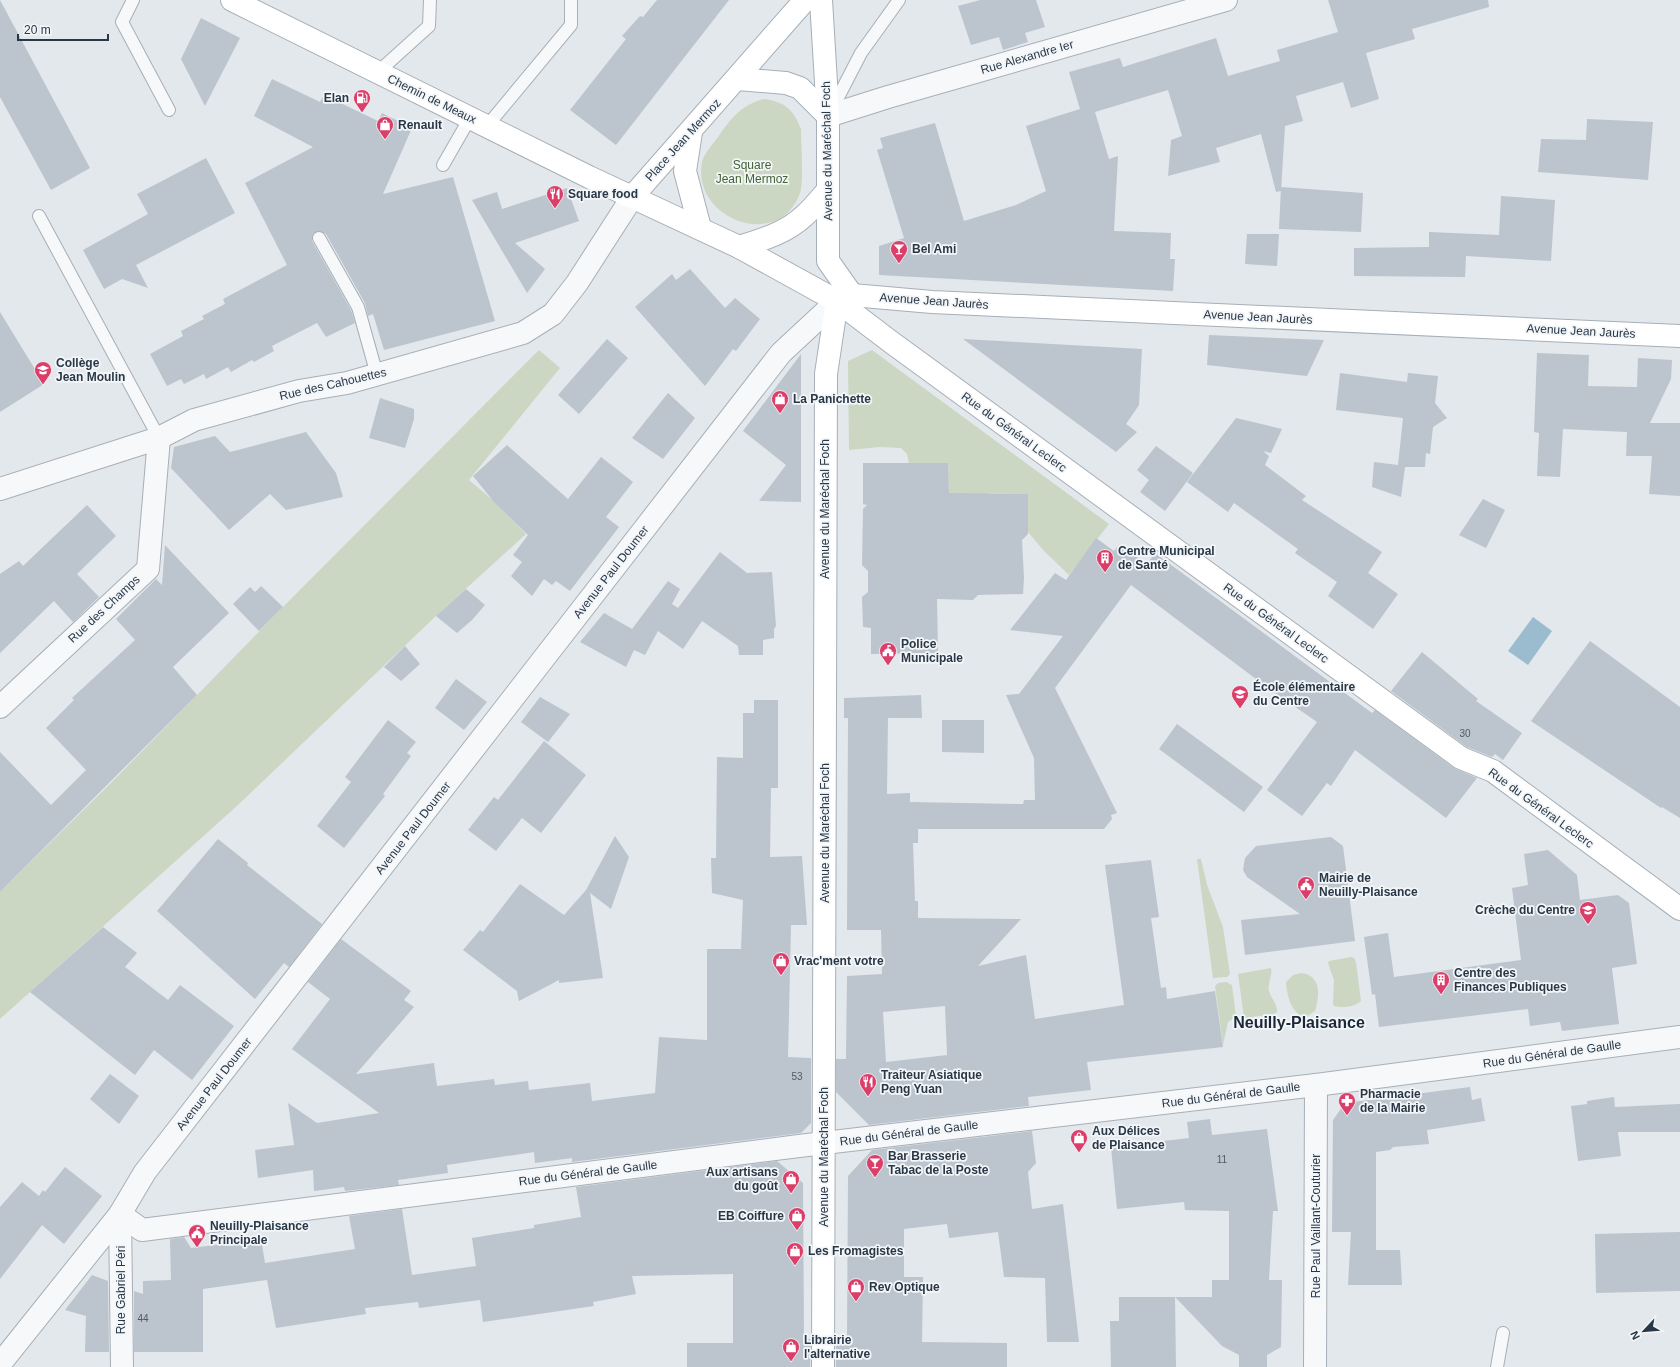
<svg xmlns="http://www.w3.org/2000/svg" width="1680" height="1367" font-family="Helvetica,sans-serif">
<rect width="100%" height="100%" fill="#e3e8ec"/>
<g fill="#cbd7c3">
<path d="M764 99C785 102 793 109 801 129 801 142 804 183 800 193 779 252 691 219 702 162 704 153 715 142 720 134 732 117 743 104 764 99Z"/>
<polygon points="539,350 560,368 469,480 495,502 526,534 436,616 238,805 0,1019 0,892 112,782 283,607"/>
<polygon points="872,350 1109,524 1069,575 1044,551 1028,532 1028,494 992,493 949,500 948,463 909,463 907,454 901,448 880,447 849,450 848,361"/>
<polygon points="1197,859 1201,859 1207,885 1223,927 1230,974 1227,977 1213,978"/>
<path d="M1351 957 1354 958 1356 962 1361 1001C1356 1007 1338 1009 1333 1005L1334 980 1328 963 1329 961Z"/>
<path d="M1271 968C1273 975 1267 983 1269 991 1271 998 1278 1005 1277 1012L1274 1014 1244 1018 1238 974Z"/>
<path d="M1301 973C1321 975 1320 995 1315 1011L1306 1017C1291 1015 1287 995 1286 982L1293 975Z"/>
<polygon points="1226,982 1232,985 1236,1017 1228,1022 1223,1045 1215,986 1218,983"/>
</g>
<polygon fill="#9bbbcf" points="1533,617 1552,631 1528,665 1508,651"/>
<g fill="#bcc4cd" fill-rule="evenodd">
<polygon points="0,0 90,168 51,190 0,97"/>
<polygon points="657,0 729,0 616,145 570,110 626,39 622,36 640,16 643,17"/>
<polygon points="980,0 1036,0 1045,27 1025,33 1028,42 1003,50 999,37 971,45 958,6"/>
<polygon points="1328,0 1488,0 1489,7 1412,29 1415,39 1366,53 1379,99 1351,108 1343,82 1296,96 1303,121 1285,126 1281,191 1276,192 1261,134 1216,148 1220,162 1168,176 1171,140 1182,136 1168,90 1095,112 1109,159 1118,156 1114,231 1171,233 1170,259 1175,259 1173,291 879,275 879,246 904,238 877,150 883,148 880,138 935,123 964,221 1016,205 1046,191 1026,126 1080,109 1069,72 1120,58 1123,67 1216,38 1228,76 1280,61 1277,50 1338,32"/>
<polygon points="201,18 240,38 205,106 181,59"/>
<polygon points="272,79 320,102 324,95 378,121 382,113 412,128 383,194 453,177 495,321 384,350 373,314 368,316 365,303 326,234 319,231 313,234 312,241 351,310 355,323 326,337 317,323 272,346 274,351 254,362 252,360 231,372 228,367 206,379 204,374 184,384 181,379 167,386 150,354 183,336 181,331 204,319 202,316 225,304 223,299 287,265 245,183 313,147 254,116"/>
<polygon points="1587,119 1653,122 1648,180 1538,172 1541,139 1586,140"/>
<polygon points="206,158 235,213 136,265 148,288 122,279 104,289 83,250 148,214 137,194"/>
<polygon points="1281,187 1363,193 1361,232 1279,229"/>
<polygon points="567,188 579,221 515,243 545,269 527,293 472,200 497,192 502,209"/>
<polygon points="1501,196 1555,200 1551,261 1466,256 1465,277 1354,276 1354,248 1429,247 1429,232 1499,235"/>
<polygon points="1247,234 1279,234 1277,266 1245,264"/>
<polygon points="690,269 725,308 735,298 760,319 736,351 733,349 705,386 635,307 672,274 676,280"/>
<polygon points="0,312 44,384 0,412"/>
<polygon points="1209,335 1324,340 1307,376 1207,365"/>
<polygon points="607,339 628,358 579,414 558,395"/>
<polygon points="963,339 1142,349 1139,405 1126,424 1137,432 1116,452"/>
<polygon points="1537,353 1589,355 1588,386 1637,387 1638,358 1672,360 1671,379 1650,423 1680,423 1680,496 1649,494 1652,456 1626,456 1627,432 1563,429 1560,477 1537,476 1539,433 1534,432"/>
<polygon points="801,354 801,502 759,501 786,465 743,431"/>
<polygon points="1340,373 1407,382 1408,373 1438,376 1435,403 1447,418 1433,427 1430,454 1426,453 1425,467 1405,467 1401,497 1372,487 1374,462 1398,465 1403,418 1336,410"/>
<polygon points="668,393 695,418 663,459 632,438"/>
<polygon points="380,398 414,409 414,419 405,448 369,438"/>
<polygon points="1236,418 1282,429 1271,453 1263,451 1269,456 1265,465 1306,496 1302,500 1382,552 1368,573 1398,594 1373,629 1328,596 1337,582 1295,553 1298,549 1234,503 1228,512 1187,482"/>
<polygon points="306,432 336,473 343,497 286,510 270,494 229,530 171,468 174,447 215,436 230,452"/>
<polygon points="507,445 568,499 601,457 633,482 606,517 619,527 570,591 556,581 552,585 544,579 532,596 511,576 522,562 513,555 528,535 494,502 473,476"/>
<polygon points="1156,446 1193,473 1165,511 1140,492 1149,480 1137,470"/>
<polygon points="863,463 948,463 949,493 1028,494 1028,534 1022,540 1024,578 1023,594 978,595 973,600 937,599 938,653 871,654 871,628 863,627 862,597 868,592 868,571 862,565 863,509 867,505 863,504"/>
<polygon points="1483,499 1505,510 1486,548 1459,535"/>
<polygon points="87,505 116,536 77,574 99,597 73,622 54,601 0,653 0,574 19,561 23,566"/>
<path d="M1096 538 1114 551 1119 545 1147 564 1155 553 1372 713 1375 710 1454 768 1477 778 1446 818 1355 750 1331 786 1327 783 1302 816 1267 790 1317 722 1264 685 1131 585 1055 688 1117 813 1111 815 1112 819 1104 829H918V843H913L915 901H918V918L1021 919 978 966 1026 955 1035 1019 1124 1005 1105 865 1151 860 1159 917 1151 918 1161 988 1166 987 1167 999 1215 991 1223 1047 1087 1062 1091 1090 1028 1097 1029 1106 869 1125 836 1092V1059H846L847 976 882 974 881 930H847L848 718H844V698L921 695 922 718H888L887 794 910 793V802L1023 804 1024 800H1035L1034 758 1006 695 1019 694 1063 636 1010 630 1055 573 1066 580ZM945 1006 947 1055 886 1062 883 1012Z"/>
<polygon points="165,545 229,613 173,667 197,695 0,892 0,752 51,805 86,770 46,728 74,700 72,698 135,640 116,619 156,579 162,585"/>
<polygon points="720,552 747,573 772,572 776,626 774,629 774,638 763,640 763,655 739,655 738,646 702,621 683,649 658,631 645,655 634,650 626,667 580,642 604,613 632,629 668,581 680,589 672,604 678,608"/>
<polygon points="261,586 283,607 259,631 233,604 250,587 255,592"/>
<polygon points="466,589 485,605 472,620 457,633 436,616"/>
<polygon points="1590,641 1680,707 1680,818 1662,807 1661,808 1531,721"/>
<polygon points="405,646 420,664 401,681 384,667"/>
<polygon points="1422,652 1478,699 1476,701 1522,733 1503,760 1495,754 1492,757 1467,747 1391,691"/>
<polygon points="456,679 487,702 464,730 435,708"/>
<polygon points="540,697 570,714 548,742 521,722"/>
<polygon points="754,700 778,700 778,788 771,788 770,857 802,856 807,925 791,925 788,1057 811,1058 811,1123 801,1133 572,1162 572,1158 535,1163 534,1152 447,1165 448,1173 398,1180 399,1185 345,1191 344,1187 314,1191 313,1170 258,1178 255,1150 294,1145 288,1103 317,1123 379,1113 292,1049 330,999 308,982 341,939 411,991 404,1000 414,1007 356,1074 434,1063 437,1086 494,1079 495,1085 528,1081 529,1090 590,1083 592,1101 655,1093 659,1037 707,1040 707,949 741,949 743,900 712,893 711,858 716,858 717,757 743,758 743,713 754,713"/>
<polygon points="388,720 416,742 407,753 411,756 383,794 385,796 344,848 317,826 351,782 345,777"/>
<polygon points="942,720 984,720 984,753 942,752"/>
<polygon points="1177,724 1263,787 1244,812 1159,749"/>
<polygon points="544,741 586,775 541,833 522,818 496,851 468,830 494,797 498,800"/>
<polygon points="615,836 629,857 611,909 590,893 603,978 559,983 559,980 519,1001 517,991 463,950 480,930 483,932 520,884 564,915 586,890"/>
<polygon points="1331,837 1343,846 1355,941 1245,955 1241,920 1300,914 1247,877 1243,870 1245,858 1256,846"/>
<polygon points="218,839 248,863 247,865 322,924 289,967 284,963 255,999 157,911"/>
<polygon points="1548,850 1577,875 1580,900 1618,895 1629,903 1637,964 1612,968 1619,1024 1562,1031 1560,1022 1530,1026 1528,1009 1379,1027 1375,994 1372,995 1364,937 1388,933 1394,977 1521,960 1512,888 1528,885 1524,854"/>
<polygon points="103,927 137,953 125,967 168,1000 180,985 234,1026 192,1080 154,1050 135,1075 30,992"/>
<polygon points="110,1074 139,1096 119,1124 90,1099"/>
<polygon points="1470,1087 1472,1100 1481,1098 1485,1121 1427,1130 1429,1144 1393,1147 1390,1150 1376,1152 1376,1250 1400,1250 1402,1285 1348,1285 1351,1232 1332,1232 1333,1120 1345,1103"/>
<polygon points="1614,1097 1615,1107 1680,1104 1680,1132 1618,1132 1621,1156 1578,1161 1571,1106 1587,1104 1587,1101"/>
<polygon points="1210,1119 1212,1135 1267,1129 1278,1211 1273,1211 1269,1280 1282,1280 1281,1347 1267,1355 1267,1367 1239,1367 1239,1355 1222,1346 1175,1297 1176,1367 1111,1367 1110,1321 1119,1321 1119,1297 1212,1297 1212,1280 1229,1280 1229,1211 1185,1210 1184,1202 1117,1209 1111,1147 1189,1138 1187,1122"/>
<polygon points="1032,1131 1036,1163 1028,1172 1032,1209 1063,1204 1079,1342 1047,1342 1045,1278 1004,1277 998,1232 949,1238 947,1224 904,1229 904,1277 923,1277 922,1342 1007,1343 1007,1367 836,1367 836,1339 847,1340 848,1176 872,1150"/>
<polygon points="777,1161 803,1183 804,1339 811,1339 810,1367 687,1367 687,1343 733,1343 733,1274 632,1276 636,1294 593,1302 594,1306 483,1322 480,1300 419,1308 418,1302 365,1308 366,1314 276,1328 267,1280 203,1289 203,1352 134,1352 134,1291 143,1294 143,1281 171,1280 170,1239 184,1237 191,1248 261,1239 265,1263 355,1249 349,1216 402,1209 412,1275 476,1266 472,1238 534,1228 534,1225 581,1217 576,1187"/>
<polygon points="65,1167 102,1196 64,1244 42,1225 0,1279 0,1207 22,1182 39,1196 43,1190 45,1192"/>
<polygon points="1680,1232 1680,1291 1596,1293 1595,1234"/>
<polygon points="92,1275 108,1281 109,1352 85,1352 86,1316 65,1310"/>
</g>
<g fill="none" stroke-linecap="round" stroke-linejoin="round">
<defs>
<g id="lane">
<polyline points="133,0 122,22 169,110"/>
<polyline points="378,72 429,26 430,0"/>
<polyline points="831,111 861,53 899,0"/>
<polyline points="487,126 571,25 571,0"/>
<polyline points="443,165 470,118"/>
<polyline points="39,216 159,438"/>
<polyline points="319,238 358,307 377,375"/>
<polyline points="1497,1367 1503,1333"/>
</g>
<g id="street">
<polyline points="828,116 888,97 1226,0"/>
<polyline points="0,489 159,438 194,420 299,391 347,383 523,333 553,314 577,283 633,196"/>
<polyline points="0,707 148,569 159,438"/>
<polyline points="120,1214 142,1230 799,1146 1316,1085 1680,1037"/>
<polyline points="120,1214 122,1367"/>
<polyline points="0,1364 120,1214 145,1172 781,353 837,301"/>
<polyline points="1315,1367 1316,1085"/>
</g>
<g id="secondary">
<polyline points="232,0 589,177 739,247 837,301 891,342 1461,758 1493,771 1680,909"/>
<polyline points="821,0 828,116 828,261 852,295"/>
<polyline points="737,79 786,83 800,88 828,116"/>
<polyline points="691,132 685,171 700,228"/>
<polyline points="633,196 805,0"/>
<path d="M739 247C761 240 786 233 804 216 813 208 820 199 828 190"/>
<polyline points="837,301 852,295 932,302 1680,336"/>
<polyline points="823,1367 826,374 837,301"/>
</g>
</defs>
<use href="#lane" stroke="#a7afb7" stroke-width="14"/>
<use href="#street" stroke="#a7afb7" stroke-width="24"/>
<use href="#secondary" stroke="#a7afb7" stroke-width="24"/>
<use href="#lane" stroke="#f6f8fa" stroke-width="12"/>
<use href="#street" stroke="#f6f8fa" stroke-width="22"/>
<use href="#secondary" stroke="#fff" stroke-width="22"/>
</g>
<defs>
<symbol id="fuel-pin" viewBox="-11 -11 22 30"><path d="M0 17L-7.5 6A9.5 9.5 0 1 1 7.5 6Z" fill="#db3e69" stroke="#f3f6f9"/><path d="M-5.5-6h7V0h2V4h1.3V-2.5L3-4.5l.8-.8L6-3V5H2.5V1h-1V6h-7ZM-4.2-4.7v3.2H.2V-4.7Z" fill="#fff"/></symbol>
<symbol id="shop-pin" viewBox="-11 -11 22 30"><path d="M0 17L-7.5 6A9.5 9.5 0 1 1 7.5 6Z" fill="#db3e69" stroke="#f3f6f9"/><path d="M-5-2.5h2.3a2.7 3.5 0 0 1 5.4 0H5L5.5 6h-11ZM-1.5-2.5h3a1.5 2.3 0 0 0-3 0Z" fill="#fff"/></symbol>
<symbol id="restaurant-pin" viewBox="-11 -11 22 30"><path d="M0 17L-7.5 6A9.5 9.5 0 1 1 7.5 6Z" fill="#db3e69" stroke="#f3f6f9"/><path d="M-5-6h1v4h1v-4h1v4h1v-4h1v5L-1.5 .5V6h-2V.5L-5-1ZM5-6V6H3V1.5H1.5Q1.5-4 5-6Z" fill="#fff"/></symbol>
<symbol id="bar-pin" viewBox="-11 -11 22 30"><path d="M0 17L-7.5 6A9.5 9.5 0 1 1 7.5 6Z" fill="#db3e69" stroke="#f3f6f9"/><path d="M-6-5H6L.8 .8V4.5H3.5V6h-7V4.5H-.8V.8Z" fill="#fff"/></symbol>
<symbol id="school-pin" viewBox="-11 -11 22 30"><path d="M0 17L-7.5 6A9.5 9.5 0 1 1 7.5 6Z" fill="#db3e69" stroke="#f3f6f9"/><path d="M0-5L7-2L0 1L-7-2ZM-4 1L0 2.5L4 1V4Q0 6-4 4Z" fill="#fff"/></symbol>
<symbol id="building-pin" viewBox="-11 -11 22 30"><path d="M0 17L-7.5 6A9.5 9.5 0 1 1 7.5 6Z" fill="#db3e69" stroke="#f3f6f9"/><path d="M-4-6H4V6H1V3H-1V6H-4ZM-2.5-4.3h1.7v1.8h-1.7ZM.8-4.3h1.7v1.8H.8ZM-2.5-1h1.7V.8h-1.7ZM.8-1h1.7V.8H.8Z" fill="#fff"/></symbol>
<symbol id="civic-pin" viewBox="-11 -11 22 30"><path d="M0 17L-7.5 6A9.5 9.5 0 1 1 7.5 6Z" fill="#db3e69" stroke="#f3f6f9"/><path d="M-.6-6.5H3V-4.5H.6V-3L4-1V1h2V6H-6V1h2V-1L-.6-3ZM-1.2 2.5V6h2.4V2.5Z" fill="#fff"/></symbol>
<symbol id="pharmacy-pin" viewBox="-11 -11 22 30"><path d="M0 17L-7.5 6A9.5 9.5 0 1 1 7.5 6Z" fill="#db3e69" stroke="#f3f6f9"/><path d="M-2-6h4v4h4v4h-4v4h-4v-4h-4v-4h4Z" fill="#fff"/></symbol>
</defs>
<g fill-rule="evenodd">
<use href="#fuel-pin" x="352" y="88" width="20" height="27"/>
<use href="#shop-pin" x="375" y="115" width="20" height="27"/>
<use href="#restaurant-pin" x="545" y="184" width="20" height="27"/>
<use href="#bar-pin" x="889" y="239" width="20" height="27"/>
<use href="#school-pin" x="33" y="360" width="20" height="27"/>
<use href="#shop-pin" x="770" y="389" width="20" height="27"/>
<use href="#building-pin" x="1095" y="548" width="20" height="27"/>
<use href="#civic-pin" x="878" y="641" width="20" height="27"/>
<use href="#school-pin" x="1230" y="684" width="20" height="27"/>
<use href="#civic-pin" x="1296" y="875" width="20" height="27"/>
<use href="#school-pin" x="1578" y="900" width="20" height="27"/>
<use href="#shop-pin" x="771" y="951" width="20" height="27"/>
<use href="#building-pin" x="1431" y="970" width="20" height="27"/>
<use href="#restaurant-pin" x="858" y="1072" width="20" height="27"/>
<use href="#pharmacy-pin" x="1337" y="1091" width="20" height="27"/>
<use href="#shop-pin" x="1069" y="1128" width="20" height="27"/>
<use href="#bar-pin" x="865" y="1153" width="20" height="27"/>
<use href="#shop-pin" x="781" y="1169" width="20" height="27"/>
<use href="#shop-pin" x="787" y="1206" width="20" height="27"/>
<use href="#civic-pin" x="187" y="1223" width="20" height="27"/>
<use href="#shop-pin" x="785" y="1241" width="20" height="27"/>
<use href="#shop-pin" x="846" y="1277" width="20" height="27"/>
<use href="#shop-pin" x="781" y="1337" width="20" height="27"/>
</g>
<g text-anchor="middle" stroke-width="3.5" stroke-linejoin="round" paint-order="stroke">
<g font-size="10" fill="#4e5a68">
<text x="1465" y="737">30</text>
<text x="797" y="1080">53</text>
<text x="1222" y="1163">11</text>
<text x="143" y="1322">44</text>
</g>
<g font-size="12" fill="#293746" stroke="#f3f6f9">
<text transform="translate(1027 57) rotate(-16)" y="4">Rue Alexandre Ier</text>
<text transform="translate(432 99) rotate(26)" y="4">Chemin de Meaux</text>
<text transform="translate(683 140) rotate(-48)" y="4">Place Jean Mermoz</text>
<text transform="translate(827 151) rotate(-91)" y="4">Avenue du Maréchal Foch</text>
<text transform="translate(934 301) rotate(4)" y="4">Avenue Jean Jaurès</text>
<text transform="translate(1258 317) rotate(3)" y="4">Avenue Jean Jaurès</text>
<text transform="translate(1581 331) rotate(3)" y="4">Avenue Jean Jaurès</text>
<text transform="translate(333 384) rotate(-13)" y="4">Rue des Cahouettes</text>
<text transform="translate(1014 432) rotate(36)" y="4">Rue du Général Leclerc</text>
<text transform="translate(825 509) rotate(-90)" y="4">Avenue du Maréchal Foch</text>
<text transform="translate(611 572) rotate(-52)" y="4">Avenue Paul Doumer</text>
<text transform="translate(104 609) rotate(-43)" y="4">Rue des Champs</text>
<text transform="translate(1276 623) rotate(36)" y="4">Rue du Général Leclerc</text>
<text transform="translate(1541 808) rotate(36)" y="4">Rue du Général Leclerc</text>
<text transform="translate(413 828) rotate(-52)" y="4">Avenue Paul Doumer</text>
<text transform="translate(825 833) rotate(-90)" y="4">Avenue du Maréchal Foch</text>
<text transform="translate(1552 1054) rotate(-8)" y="4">Rue du Général de Gaulle</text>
<text transform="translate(214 1084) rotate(-52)" y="4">Avenue Paul Doumer</text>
<text transform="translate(1231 1095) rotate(-7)" y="4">Rue du Général de Gaulle</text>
<text transform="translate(909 1133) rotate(-7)" y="4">Rue du Général de Gaulle</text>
<text transform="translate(824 1157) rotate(-90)" y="4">Avenue du Maréchal Foch</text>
<text transform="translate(588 1173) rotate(-7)" y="4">Rue du Général de Gaulle</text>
<text transform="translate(1316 1226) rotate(-90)" y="4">Rue Paul Vaillant-Couturier</text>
<text transform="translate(121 1290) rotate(-90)" y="4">Rue Gabriel Péri</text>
</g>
<g font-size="12" font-weight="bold" fill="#293746" stroke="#f3f6f9" text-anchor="start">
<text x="349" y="102" text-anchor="end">Elan</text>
<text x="398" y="129">Renault</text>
<text x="568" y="198">Square food</text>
<text x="912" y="253">Bel Ami</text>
<text x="56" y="367">Collège<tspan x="56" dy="14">Jean Moulin</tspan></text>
<text x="793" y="403">La Panichette</text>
<text x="1118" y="555">Centre Municipal<tspan x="1118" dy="14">de Santé</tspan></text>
<text x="901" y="648">Police<tspan x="901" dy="14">Municipale</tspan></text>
<text x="1253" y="691">École élémentaire<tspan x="1253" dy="14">du Centre</tspan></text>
<text x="1319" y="882">Mairie de<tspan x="1319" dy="14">Neuilly-Plaisance</tspan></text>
<text x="1575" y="914" text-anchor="end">Crèche du Centre</text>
<text x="794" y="965">Vrac'ment votre</text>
<text x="1454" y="977">Centre des<tspan x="1454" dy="14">Finances Publiques</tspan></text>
<text x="881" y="1079">Traiteur Asiatique<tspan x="881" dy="14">Peng Yuan</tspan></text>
<text x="1360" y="1098">Pharmacie<tspan x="1360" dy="14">de la Mairie</tspan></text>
<text x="1092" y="1135">Aux Délices<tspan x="1092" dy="14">de Plaisance</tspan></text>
<text x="888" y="1160">Bar Brasserie<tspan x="888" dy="14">Tabac de la Poste</tspan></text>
<text x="778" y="1176" text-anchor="end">Aux artisans<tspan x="778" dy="14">du goût</tspan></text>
<text x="784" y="1220" text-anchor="end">EB Coiffure</text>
<text x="210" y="1230">Neuilly-Plaisance<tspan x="210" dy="14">Principale</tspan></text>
<text x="808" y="1255">Les Fromagistes</text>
<text x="869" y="1291">Rev Optique</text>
<text x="804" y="1344">Librairie<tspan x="804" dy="14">l'alternative</tspan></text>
</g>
<g font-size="12" fill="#436335" stroke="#f3f6f9">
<text x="752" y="169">Square<tspan x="752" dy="14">Jean Mermoz</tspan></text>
</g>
<g font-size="16" font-weight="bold" fill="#1b2837" stroke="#f3f6f9">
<text x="1299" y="1028">Neuilly-Plaisance</text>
</g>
</g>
<g transform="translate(1644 1331) rotate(244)" stroke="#f3f6f9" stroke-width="3" paint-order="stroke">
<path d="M0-3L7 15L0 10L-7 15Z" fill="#293746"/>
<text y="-6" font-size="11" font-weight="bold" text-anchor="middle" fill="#293746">N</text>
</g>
<path d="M18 34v6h90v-6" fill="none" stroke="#293746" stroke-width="2"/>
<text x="24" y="34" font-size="12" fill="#293746" stroke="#f3f6f9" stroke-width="3" paint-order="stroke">20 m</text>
</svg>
